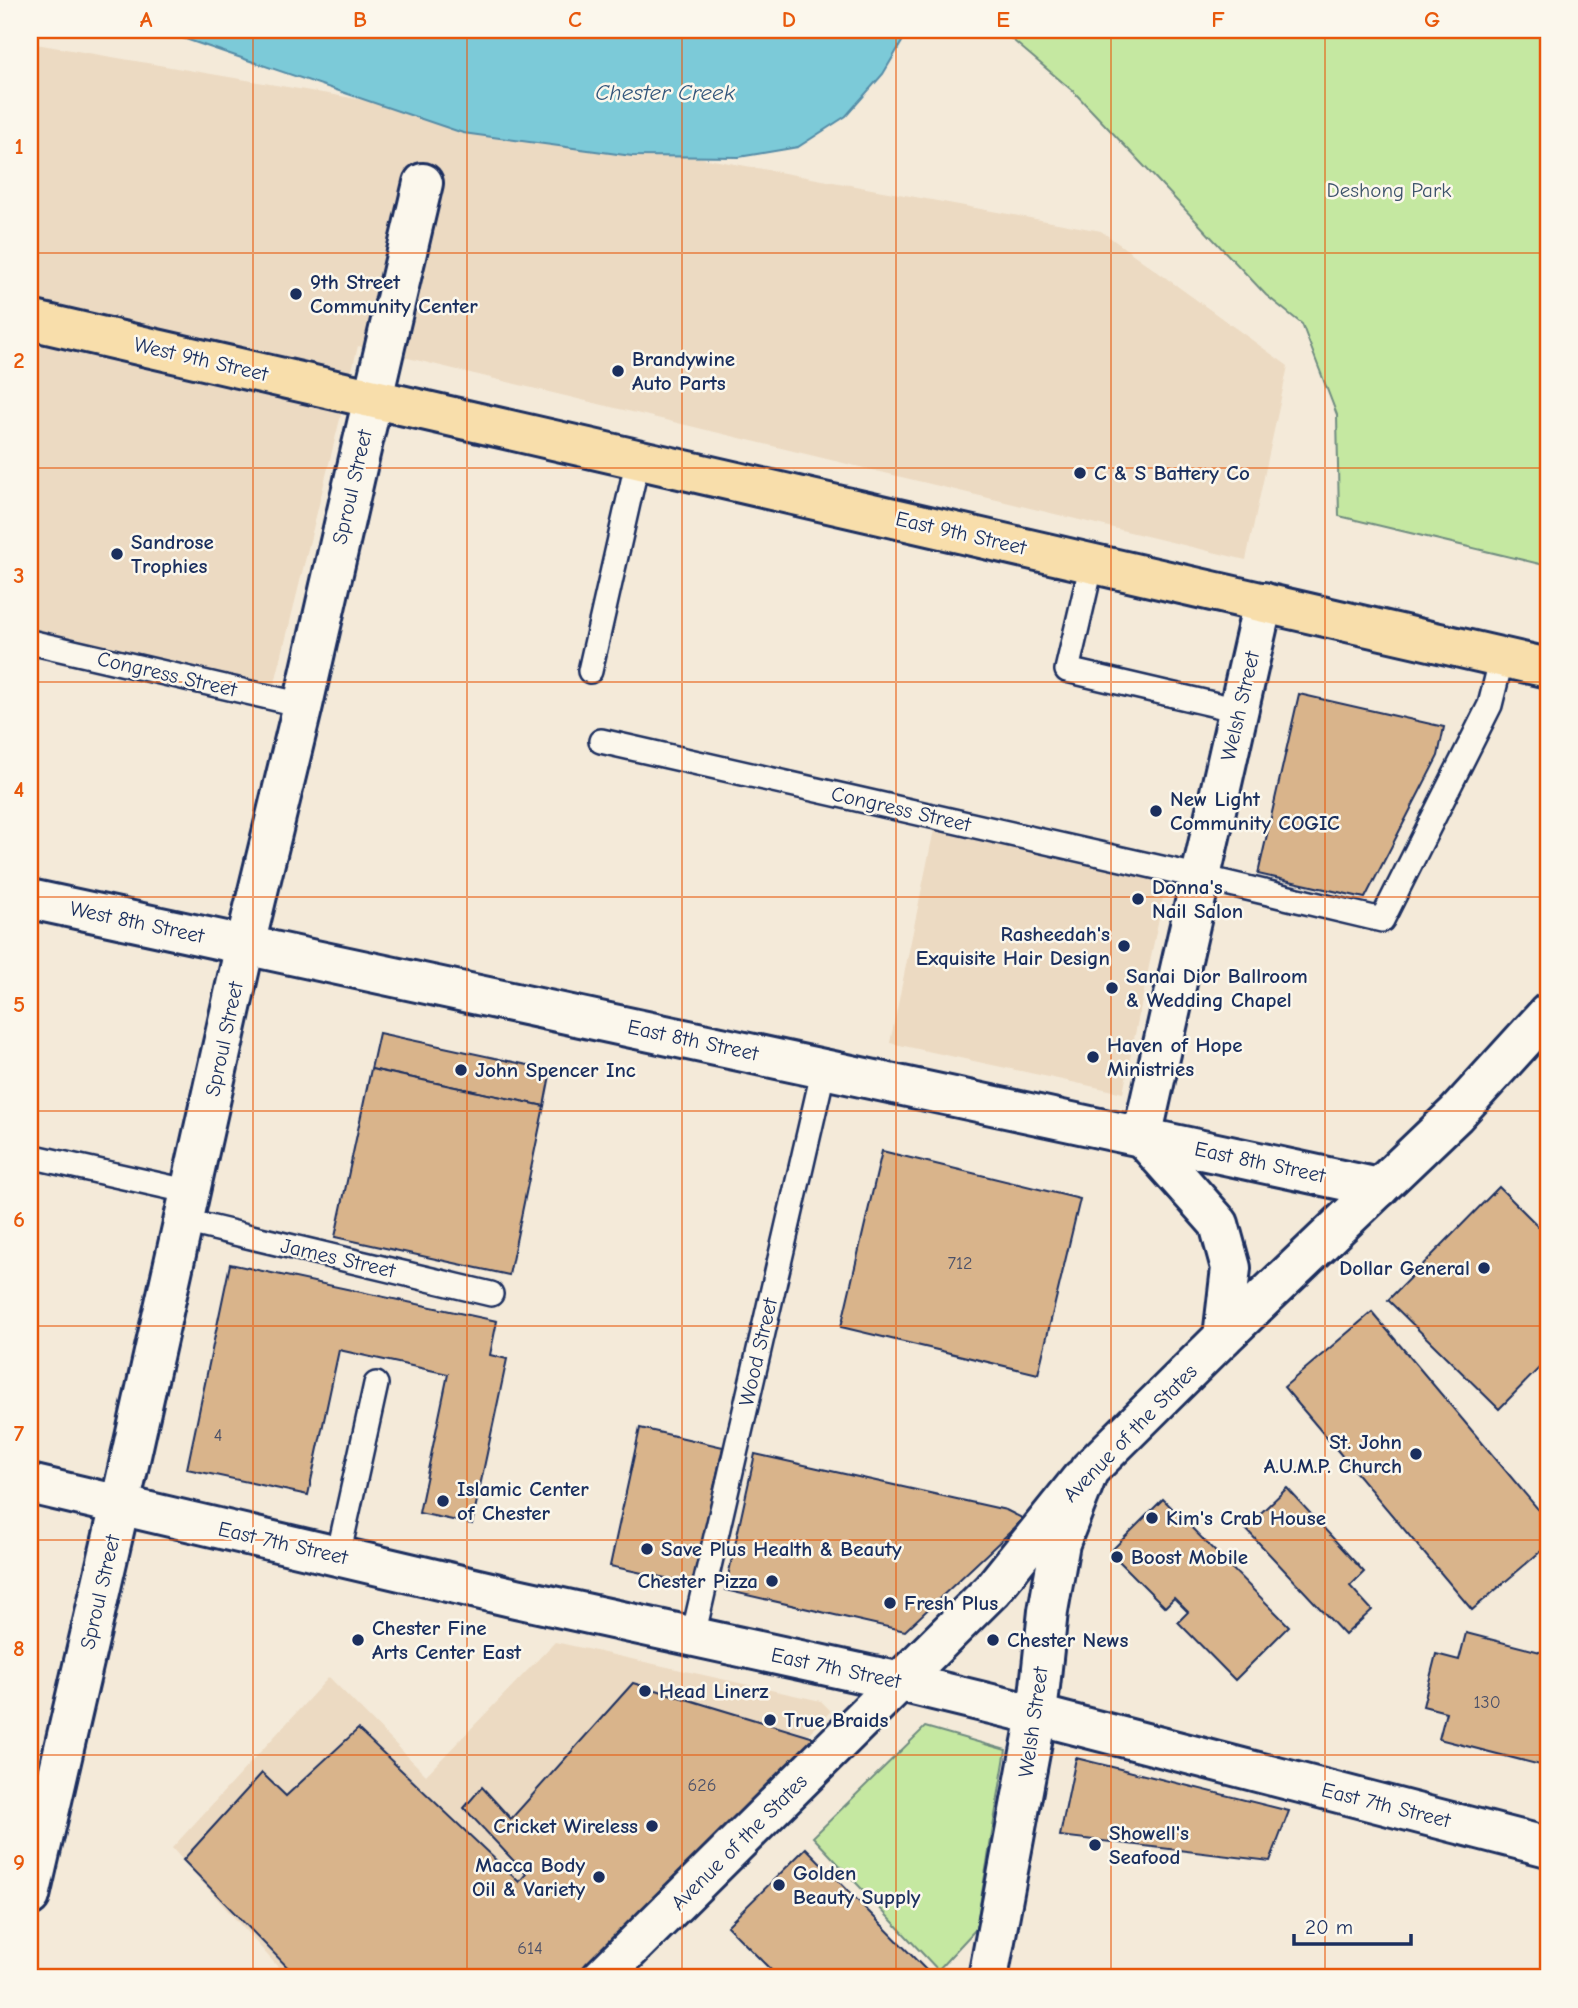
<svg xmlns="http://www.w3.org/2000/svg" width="1578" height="2008" font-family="'Comic Neue',sans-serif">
<rect width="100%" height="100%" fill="#f4ead9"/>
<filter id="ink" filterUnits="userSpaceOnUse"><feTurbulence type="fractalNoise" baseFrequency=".0143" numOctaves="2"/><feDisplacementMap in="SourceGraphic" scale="14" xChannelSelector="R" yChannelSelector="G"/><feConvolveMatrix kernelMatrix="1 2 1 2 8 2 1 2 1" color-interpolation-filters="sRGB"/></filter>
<g filter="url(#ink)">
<g fill="#ecdac2">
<polygon points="30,43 680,154 1101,231 1288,366 1246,560 358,346 271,699 30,645"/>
<polygon points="938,810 1171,859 1123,1093 890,1043"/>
<polygon points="555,1642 821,1701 831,1711 564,1978 285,1978 286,1976 172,1848 329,1677 426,1775"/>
</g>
<g fill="#c5e8a1" stroke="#708c80" stroke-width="2">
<polygon points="1001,30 1548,30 1548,566 1339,516 1337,415 1302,324 1266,295 1074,92"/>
<polygon points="925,1727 1006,1750 976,1929 938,1970 813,1837"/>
</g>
<polygon fill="#7bcad8" stroke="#558ca7" stroke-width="2" points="159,30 909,30 883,74 846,116 798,147 739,157 632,156 463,133"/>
<g fill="#d9b48b" stroke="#1b2f5e" stroke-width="2">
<polygon points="1299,694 1444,727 1438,756 1365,898 1258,874"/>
<polygon points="379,1033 551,1070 544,1106 371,1069"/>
<polygon points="371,1069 544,1106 509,1275 335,1237"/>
<polygon points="882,1151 1080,1199 1038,1374 841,1327"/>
<polygon points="1499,1187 1548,1236 1548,1359 1499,1409 1388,1300"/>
<polygon points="230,1264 497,1321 490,1355 507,1359 472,1524 419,1513 448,1374 339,1350 308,1495 187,1469"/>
<polygon points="1372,1312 1548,1521 1548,1545 1472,1610 1284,1387"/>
<polygon points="640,1428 723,1447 693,1584 610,1566"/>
<polygon points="755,1454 1006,1510 1024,1519 905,1631 725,1590"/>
<polygon points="1287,1488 1364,1572 1350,1586 1372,1610 1345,1635 1245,1528"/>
<polygon points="1163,1499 1289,1626 1235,1680 1178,1622 1188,1612 1174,1598 1165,1607 1110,1552"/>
<polygon points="1466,1633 1548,1654 1548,1767 1439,1739 1446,1712 1423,1706 1436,1654 1459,1660"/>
<polygon points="633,1683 821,1740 582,1978 298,1978 183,1860 262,1773 286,1796 358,1729 519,1882 526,1874 464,1808 482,1787 511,1819"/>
<polygon points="1076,1758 1289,1811 1270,1861 1060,1836"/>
<polygon points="806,1848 933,1977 931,1978 779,1978 727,1926"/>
</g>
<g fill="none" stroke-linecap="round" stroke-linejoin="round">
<defs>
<g id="service">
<polyline points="1092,563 1067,670 1238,710"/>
<polyline points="30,642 303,705"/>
<polyline points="590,671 638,459"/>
<polyline points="601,741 1201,877 1382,920 1490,705 1502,657"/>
<polyline points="30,1156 191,1192"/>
<polyline points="184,1221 491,1294"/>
<polyline points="338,1556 376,1384"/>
<polyline points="693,1636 824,1068"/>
</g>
<g id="minor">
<polyline points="30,899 1379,1188"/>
<polyline points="1142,1137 1263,602"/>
<polyline points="1142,1137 1219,1224 1231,1268 1223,1337"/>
<polyline points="30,1484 516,1598 901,1682 1037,1715 1548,1847"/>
<polyline points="30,1896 120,1505 245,945 303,705 360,454 423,183"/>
<polyline points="601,1978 992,1590 1081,1479"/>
</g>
<polyline id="tertiary" points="988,1978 1037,1715 1048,1611 1060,1543 1089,1470 1223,1337 1456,1114 1548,1013"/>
<polyline id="primary" points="30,320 1548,668"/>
</defs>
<use href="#service" stroke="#1b2f5e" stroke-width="28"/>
<use href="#minor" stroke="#1b2f5e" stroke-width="44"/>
<use href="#tertiary" stroke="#1b2f5e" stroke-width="44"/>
<use href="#primary" stroke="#1b2f5e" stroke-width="44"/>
<use href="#service" stroke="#fbf7ec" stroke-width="23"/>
<use href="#minor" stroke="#fbf7ec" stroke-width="38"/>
<use href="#tertiary" stroke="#fbf7ec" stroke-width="38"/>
<use href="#primary" stroke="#f8deab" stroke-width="38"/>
</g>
</g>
<path fill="none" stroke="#e8590c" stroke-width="2" stroke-opacity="0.55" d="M253 30V1978M467 30V1978M682 30V1978M896 30V1978M1111 30V1978M1325 30V1978M30 253H1548M30 468H1548M30 682H1548M30 897H1548M30 1111H1548M30 1326H1548M30 1540H1548M30 1755H1548"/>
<g fill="#1b2f5e" stroke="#fbf7ec" stroke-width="2.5">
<circle cx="296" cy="294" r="7"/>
<circle cx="618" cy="371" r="7"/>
<circle cx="1080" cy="473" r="7"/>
<circle cx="117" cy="554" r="7"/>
<circle cx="1156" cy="811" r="7"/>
<circle cx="1138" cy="899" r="7"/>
<circle cx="1124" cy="946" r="7"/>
<circle cx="1112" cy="988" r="7"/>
<circle cx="1093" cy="1057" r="7"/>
<circle cx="461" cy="1070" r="7"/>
<circle cx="1484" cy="1268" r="7"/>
<circle cx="1416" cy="1454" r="7"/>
<circle cx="443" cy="1501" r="7"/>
<circle cx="1152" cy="1518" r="7"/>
<circle cx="647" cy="1549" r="7"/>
<circle cx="1117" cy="1557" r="7"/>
<circle cx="772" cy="1581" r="7"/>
<circle cx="890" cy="1603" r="7"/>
<circle cx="358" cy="1640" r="7"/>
<circle cx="993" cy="1640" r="7"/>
<circle cx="645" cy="1691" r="7"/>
<circle cx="770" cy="1720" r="7"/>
<circle cx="652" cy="1826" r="7"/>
<circle cx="1095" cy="1845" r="7"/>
<circle cx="599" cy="1877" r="7"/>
<circle cx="779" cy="1885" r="7"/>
</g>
<g text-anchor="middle" stroke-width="5" stroke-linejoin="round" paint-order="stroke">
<g font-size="18" fill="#4a5069">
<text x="960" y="1269">712</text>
<text x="218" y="1441">4</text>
<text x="1487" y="1708">130</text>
<text x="702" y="1791">626</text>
<text x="530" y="1954">614</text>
</g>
<g font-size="21" fill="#3d546b" stroke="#fbf7ec">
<text x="1389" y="197">Deshong Park</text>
</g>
<g font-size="21" font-weight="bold" fill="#1b2f5e" stroke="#fbf7ec" text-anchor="start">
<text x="310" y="289">9th Street<tspan x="310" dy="24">Community Center</tspan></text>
<text x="632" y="366">Brandywine<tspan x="632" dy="24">Auto Parts</tspan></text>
<text x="1094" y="480">C &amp; S Battery Co</text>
<text x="131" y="549">Sandrose<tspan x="131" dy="24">Trophies</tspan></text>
<text x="1170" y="806">New Light<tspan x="1170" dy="24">Community COGIC</tspan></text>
<text x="1152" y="894">Donna's<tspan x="1152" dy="24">Nail Salon</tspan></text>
<text x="1110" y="941" text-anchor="end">Rasheedah's<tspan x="1110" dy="24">Exquisite Hair Design</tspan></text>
<text x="1126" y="983">Sanai Dior Ballroom<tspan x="1126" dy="24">&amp; Wedding Chapel</tspan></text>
<text x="1107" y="1052">Haven of Hope<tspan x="1107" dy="24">Ministries</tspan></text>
<text x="475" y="1077">John Spencer Inc</text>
<text x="1470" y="1275" text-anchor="end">Dollar General</text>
<text x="1402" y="1449" text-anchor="end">St. John<tspan x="1402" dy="24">A.U.M.P. Church</tspan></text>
<text x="457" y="1496">Islamic Center<tspan x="457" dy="24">of Chester</tspan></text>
<text x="1166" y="1525">Kim's Crab House</text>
<text x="661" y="1556">Save Plus Health &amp; Beauty</text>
<text x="1131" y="1564">Boost Mobile</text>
<text x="758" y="1588" text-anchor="end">Chester Pizza</text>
<text x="904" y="1610">Fresh Plus</text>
<text x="372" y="1635">Chester Fine<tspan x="372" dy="24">Arts Center East</tspan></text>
<text x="1007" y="1647">Chester News</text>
<text x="659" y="1698">Head Linerz</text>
<text x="784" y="1727">True Braids</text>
<text x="638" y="1833" text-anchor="end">Cricket Wireless</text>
<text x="1109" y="1840">Showell's<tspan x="1109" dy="24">Seafood</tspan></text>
<text x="585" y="1872" text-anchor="end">Macca Body<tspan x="585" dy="24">Oil &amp; Variety</tspan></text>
<text x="793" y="1880">Golden<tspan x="793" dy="24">Beauty Supply</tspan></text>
</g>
<g font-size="21" fill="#1b2f5e" stroke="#fbf7ec">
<text transform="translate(201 359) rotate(13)" y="7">West 9th Street</text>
<text transform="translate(352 487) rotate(-77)" y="7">Sproul Street</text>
<text transform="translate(961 533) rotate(13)" y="7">East 9th Street</text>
<text transform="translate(167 674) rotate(13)" y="7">Congress Street</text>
<text transform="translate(1240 706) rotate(-77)" y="7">Welsh Street</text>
<text transform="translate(901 809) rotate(13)" y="7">Congress Street</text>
<text transform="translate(137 922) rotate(12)" y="7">West 8th Street</text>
<text transform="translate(224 1039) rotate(-78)" y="7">Sproul Street</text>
<text transform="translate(693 1040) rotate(12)" y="7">East 8th Street</text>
<text transform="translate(1260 1162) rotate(12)" y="7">East 8th Street</text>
<text transform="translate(338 1258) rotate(13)" y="7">James Street</text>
<text transform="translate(758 1352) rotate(-77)" y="7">Wood Street</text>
<text transform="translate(1130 1433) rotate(-46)" y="7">Avenue of the States</text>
<text transform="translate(283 1543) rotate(13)" y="7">East 7th Street</text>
<text transform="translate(100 1592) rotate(-77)" y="7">Sproul Street</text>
<text transform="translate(836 1668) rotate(12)" y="7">East 7th Street</text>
<text transform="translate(1033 1722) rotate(-82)" y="7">Welsh Street</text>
<text transform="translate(1386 1805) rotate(14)" y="7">East 7th Street</text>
<text transform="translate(739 1842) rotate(-45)" y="7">Avenue of the States</text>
</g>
<g font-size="23" font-style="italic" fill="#33567c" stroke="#fbf7ec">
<text x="665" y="100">Chester Creek</text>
</g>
</g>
<rect width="1578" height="2008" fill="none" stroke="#fbf7ec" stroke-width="77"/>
<path d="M1294 1934v10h117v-10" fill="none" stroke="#1b2f5e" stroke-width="3.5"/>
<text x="1305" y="1934" font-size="21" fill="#1b2f5e" stroke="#fbf7ec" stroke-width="5" paint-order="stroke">20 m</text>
<rect x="38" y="38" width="1502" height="1931" fill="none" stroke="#e8590c" stroke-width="2.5"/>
<g font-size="23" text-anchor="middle" font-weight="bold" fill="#e8590c">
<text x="146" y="27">A</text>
<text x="360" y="27">B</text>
<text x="575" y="27">C</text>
<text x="789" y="27">D</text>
<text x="1003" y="27">E</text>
<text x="1218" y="27">F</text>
<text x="1432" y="27">G</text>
<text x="19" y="154">1</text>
<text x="19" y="368">2</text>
<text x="19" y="583">3</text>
<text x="19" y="797">4</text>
<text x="19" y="1012">5</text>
<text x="19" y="1227">6</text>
<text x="19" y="1441">7</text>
<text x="19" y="1656">8</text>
<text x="19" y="1870">9</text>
</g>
</svg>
